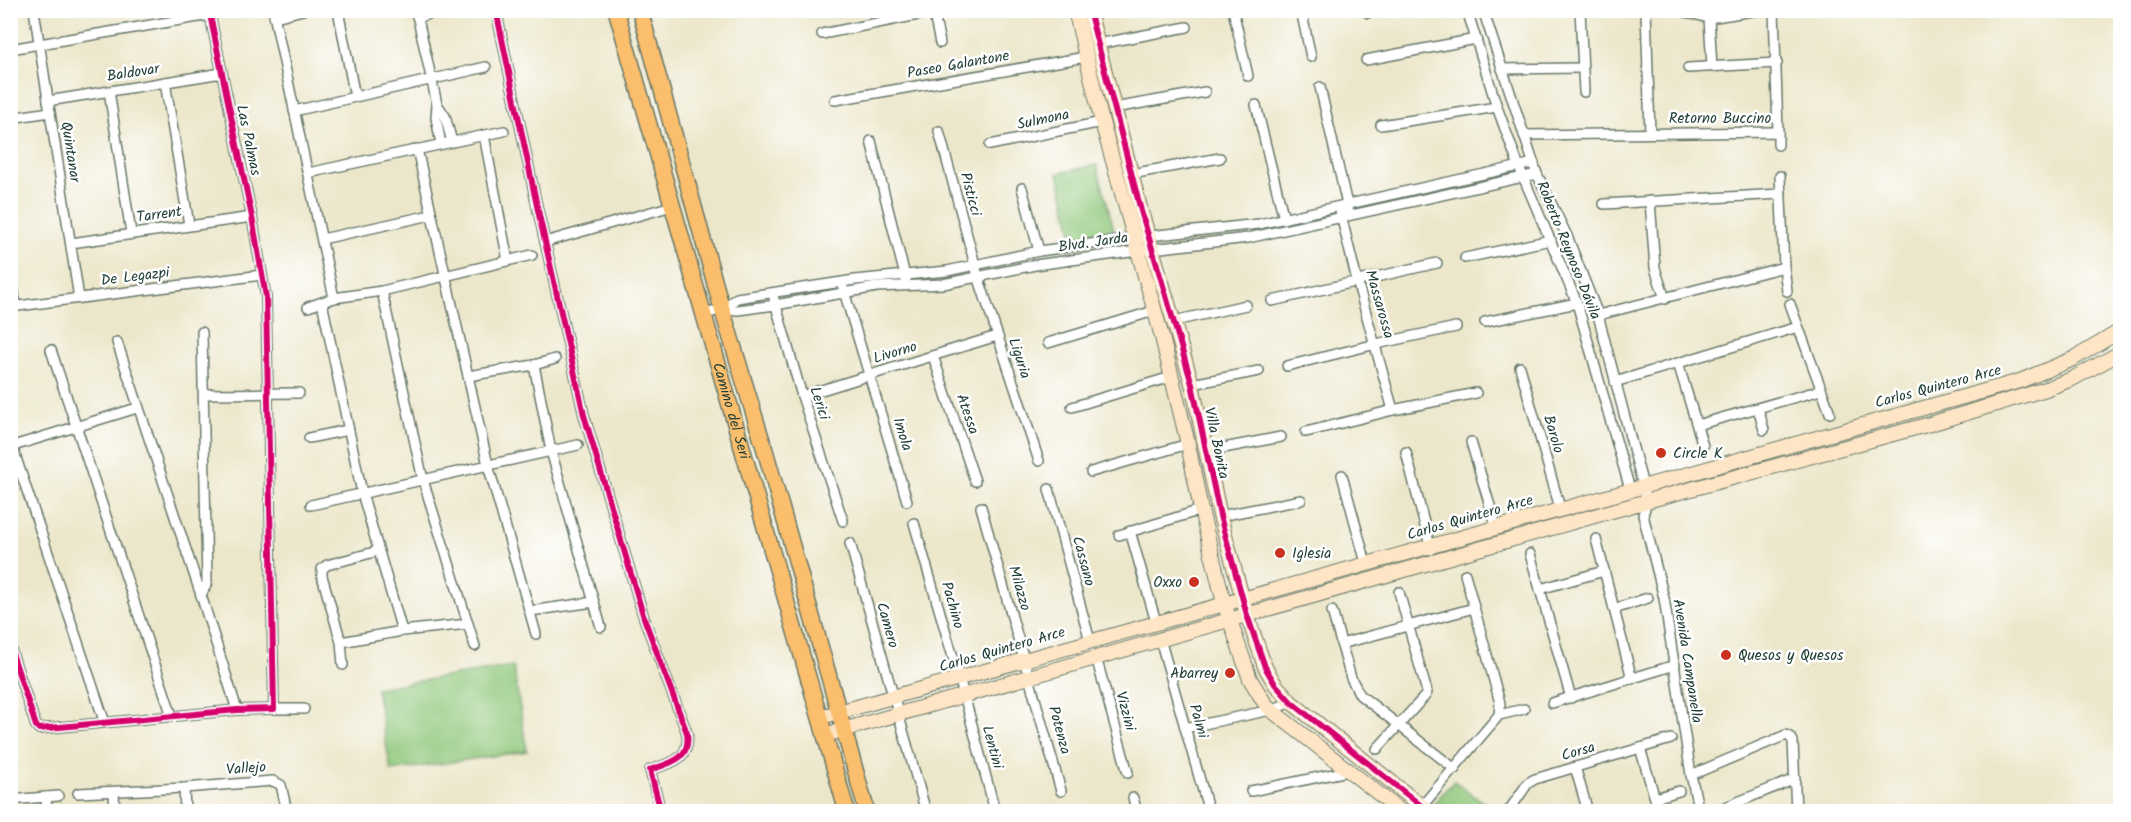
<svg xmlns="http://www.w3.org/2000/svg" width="2131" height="822" font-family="Kalam,sans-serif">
<rect width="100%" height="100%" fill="#fff"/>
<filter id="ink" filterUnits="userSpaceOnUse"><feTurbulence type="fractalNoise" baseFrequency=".0167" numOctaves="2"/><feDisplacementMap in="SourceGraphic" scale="12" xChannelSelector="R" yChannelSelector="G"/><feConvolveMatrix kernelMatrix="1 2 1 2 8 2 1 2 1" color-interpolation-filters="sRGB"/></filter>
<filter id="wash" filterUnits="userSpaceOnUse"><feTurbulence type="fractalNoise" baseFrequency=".008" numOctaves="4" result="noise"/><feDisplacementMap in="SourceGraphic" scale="24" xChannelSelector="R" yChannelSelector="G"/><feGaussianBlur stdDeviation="1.35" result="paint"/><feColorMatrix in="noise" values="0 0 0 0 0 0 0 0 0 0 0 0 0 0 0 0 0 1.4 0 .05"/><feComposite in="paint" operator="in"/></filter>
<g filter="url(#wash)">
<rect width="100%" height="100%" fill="#ece7cb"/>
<g fill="#91c87b" stroke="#588258" stroke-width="1.5">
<polygon points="1097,165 1114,230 1074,240 1058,173"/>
<polygon points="513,666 527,751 391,771 376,688"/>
<polygon points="1454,781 1495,811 1445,811 1434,803"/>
</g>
</g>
<g filter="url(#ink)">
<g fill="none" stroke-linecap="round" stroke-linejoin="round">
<defs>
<g id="street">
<polyline points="34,10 79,298"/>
<polyline points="273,10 334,298"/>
<polyline points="338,10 355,97"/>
<polyline points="416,10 437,104 436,118 441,144"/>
<path d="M496 10 537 206 584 415 644 618 687 733C691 760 670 763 650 770L661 812"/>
<polyline points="933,10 940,43"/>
<polyline points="1233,10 1248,76"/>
<polyline points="1301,10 1311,57"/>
<polyline points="1368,10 1368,13"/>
<polyline points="1467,10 1497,107 1519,167 1577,303 1631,493"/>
<polyline points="1483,10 1537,174 1567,236 1598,315 1647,501 1643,515 1664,598 1691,775 1699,812"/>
<polyline points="1580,10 1584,92"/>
<polyline points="1646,10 1650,133"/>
<polyline points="1678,10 1709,18 1759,10"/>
<polyline points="1774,10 1778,132"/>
<polyline points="275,17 303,10"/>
<polyline points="417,17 447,10"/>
<polyline points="1709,18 1712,67"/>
<polyline points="822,34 933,12"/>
<polyline points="1098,44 1187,27"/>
<polyline points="10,49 210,15"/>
<polyline points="1366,60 1476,39"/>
<polyline points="1688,68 1777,63"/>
<polyline points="1502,69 1582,68"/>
<polyline points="165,82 189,225"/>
<polyline points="1320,87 1348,209"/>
<polyline points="109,91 131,233"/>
<polyline points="835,100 1086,57"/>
<polyline points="48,101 222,73"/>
<polyline points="437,104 445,116 452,142"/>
<polyline points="1256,105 1284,219"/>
<polyline points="1114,108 1205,92"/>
<polyline points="294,111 486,67"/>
<polyline points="10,118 50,112"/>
<polyline points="1381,125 1497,107"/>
<polyline points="939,131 978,276 1039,461"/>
<polyline points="484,135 508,261"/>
<polyline points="1524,135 1778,132 1778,145"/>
<polyline points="871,141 906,280"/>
<polyline points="990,145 1102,122"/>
<polyline points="417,149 488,465 536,634"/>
<polyline points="308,173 504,131"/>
<polyline points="1131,174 1220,158"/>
<polyline points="1780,176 1784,267 1787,291"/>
<polyline points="1022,188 1039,251"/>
<polyline points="1650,201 1655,268 1665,299"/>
<polyline points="1604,204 1781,194"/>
<polyline points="1340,211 1357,281 1393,410"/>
<polyline points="322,239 431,215"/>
<polyline points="545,242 672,206"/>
<polyline points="71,243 252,217"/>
<polyline points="1465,258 1551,240"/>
<polyline points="10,268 16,307"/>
<polyline points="843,288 907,501"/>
<polyline points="382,291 423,480 475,646"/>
<polyline points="774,299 802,396 843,521"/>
<polyline points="1272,301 1437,263"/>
<polyline points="322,302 362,493 402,631"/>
<polyline points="1790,304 1830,413"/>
<polyline points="10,307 262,275"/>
<polyline points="308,307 334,298 382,291 532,255"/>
<polyline points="722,309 738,310 775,305 877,287 943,284 1035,265 1152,249 1248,238 1537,174"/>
<polyline points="703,315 722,309 737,298 855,280 947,271 1039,251 1149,236 1259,224 1534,163"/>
<polyline points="1598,315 1784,267"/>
<polyline points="1174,321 1246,305"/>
<polyline points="1485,322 1577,303"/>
<polyline points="117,342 201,595 237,710"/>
<polyline points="1048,343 1154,311"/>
<polyline points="51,350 172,716"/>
<polyline points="933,356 975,481"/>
<polyline points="1678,363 1703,446"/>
<polyline points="534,365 551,451 601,627"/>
<polyline points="1287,366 1376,344 1456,327"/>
<polyline points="1520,367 1560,508"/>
<polyline points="468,376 534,365 555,359"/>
<polyline points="1615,382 1798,327"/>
<polyline points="1192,384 1259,371"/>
<polyline points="204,394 299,393"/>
<polyline points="802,396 997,336"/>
<polyline points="1072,407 1171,377"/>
<polyline points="1758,408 1764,430"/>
<polyline points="1697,425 1821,390"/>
<polyline points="1306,432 1393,410 1476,393"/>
<polyline points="309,438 348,430"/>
<polyline points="10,440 105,723"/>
<polyline points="1471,442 1496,526"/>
<polyline points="10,447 137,408"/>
<polyline points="1208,451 1281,437"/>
<polyline points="1406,452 1431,550"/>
<polyline points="1091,472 1188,444"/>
<polyline points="1342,475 1366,563"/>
<polyline points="1049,489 1090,641"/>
<polyline points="311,505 578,445"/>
<polyline points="981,507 1061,791"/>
<polyline points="1220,516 1301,500"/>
<polyline points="914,523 964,695 994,807"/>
<polyline points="1130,531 1156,622"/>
<polyline points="1119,535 1201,510"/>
<polyline points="1596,539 1632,679"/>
<polyline points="850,543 926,812"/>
<polyline points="1530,554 1571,698"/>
<polyline points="1465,574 1500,703 1499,715"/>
<polyline points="1540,589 1604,571"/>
<polyline points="201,595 207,583 202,332"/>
<polyline points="1614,609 1648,598"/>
<polyline points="530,611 594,602"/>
<polyline points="1332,611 1351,678 1360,695 1455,769"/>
<polyline points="1160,639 1209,812"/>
<polyline points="341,642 402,631 468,624"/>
<polyline points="1341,644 1474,608"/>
<polyline points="10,647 36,726 39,729 237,710 274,709 266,297 252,217 209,10"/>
<polyline points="1096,657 1128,773"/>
<polyline points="343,665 341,642 322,576 322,569 327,565 378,551"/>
<polyline points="1552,703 1675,665"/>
<polyline points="274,709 304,709"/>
<polyline points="1185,728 1271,710 1291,702"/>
<polyline points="1640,748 1659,812"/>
<polyline points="1377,749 1425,696 1427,692 1399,592"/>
<polyline points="1575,767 1588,812"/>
<polyline points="1691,775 1786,735 1790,737 1793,741 1796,812"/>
<polyline points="184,788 185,812"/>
<polyline points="1251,791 1348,771"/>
<polyline points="114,792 115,812"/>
<polyline points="78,793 184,788 273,781 281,785 287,812"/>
<polyline points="46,797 58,796"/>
<polyline points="1133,798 1137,812"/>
<polyline points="1655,798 1679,791"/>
<polyline points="10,800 46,797 47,812"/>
<polyline points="1422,806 1499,715 1524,709"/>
<polyline points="1508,812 1528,783 1535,779 1671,739"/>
<polyline points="1713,812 1795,779"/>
</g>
<g id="secondary">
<polyline points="1075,10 1102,122 1162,337 1188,444 1201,510 1224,603 1250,679 1264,702 1271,710 1402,812"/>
<polyline points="1089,10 1141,211 1192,384 1220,516 1247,615 1265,667 1275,684 1291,702 1429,812"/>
<polyline points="821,717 2020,381 2073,359 2120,331"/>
<polyline points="825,735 1647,501 1930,424 2046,389 2072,379 2120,353"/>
</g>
<g id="primary">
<path id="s1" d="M616 10 847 812"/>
<polyline points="640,10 722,309 767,457 867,812"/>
</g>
</defs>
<use href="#street" stroke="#677869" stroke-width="12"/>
<use href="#secondary" stroke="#677869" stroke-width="16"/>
<use href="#primary" stroke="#677869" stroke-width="18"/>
<use href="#street" stroke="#fff" stroke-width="9"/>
<use href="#secondary" stroke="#fde5c5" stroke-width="14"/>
<use href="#primary" stroke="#fabe6d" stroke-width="15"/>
<defs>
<g id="cycleway">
<path d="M496 10 537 206 584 415 644 618 687 733C691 760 670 763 650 770L661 812"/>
<polyline points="1089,10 1141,211 1192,384 1220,516 1247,615 1265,667 1275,684 1291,702 1429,812"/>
<polyline points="10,647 36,726 39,729 237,710 274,709 266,297 252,217 209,10"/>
</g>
</defs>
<use href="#cycleway" stroke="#fff" stroke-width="10"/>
<use href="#cycleway" stroke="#d6006c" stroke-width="6"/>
</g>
</g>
<g fill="#c8321e" stroke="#fff" stroke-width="2">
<circle cx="1661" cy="453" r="6"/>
<circle cx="1280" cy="553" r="6"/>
<circle cx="1194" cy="582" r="6"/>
<circle cx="1726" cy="655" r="6"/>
<circle cx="1230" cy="673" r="6"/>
</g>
<g text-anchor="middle" stroke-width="5" stroke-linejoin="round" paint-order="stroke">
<g font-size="15" fill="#1f3d34" stroke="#fff">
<text transform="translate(958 64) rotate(-10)" y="5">Paseo Galantone</text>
<text transform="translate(133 72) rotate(-9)" y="5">Baldovar</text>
<text x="1720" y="123">Retorno Buccino</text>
<text transform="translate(1043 119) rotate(-12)" y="5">Sulmona</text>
<text transform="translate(249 140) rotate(78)" y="5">Las Palmas</text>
<text transform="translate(71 152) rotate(81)" y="5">Quintanar</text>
<text transform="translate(971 194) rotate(75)" y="5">Pisticci</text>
<text transform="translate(159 214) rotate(-8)" y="5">Tarrent</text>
<text transform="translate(1093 242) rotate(-8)" y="5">Blvd. Jarda</text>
<text transform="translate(1569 250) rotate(68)" y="5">Roberto Reynoso Dávila</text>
<text transform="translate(135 276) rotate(-7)" y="5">De Legazpi</text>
<text transform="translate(1380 304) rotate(74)" y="5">Massarossa</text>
<text transform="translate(895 352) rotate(-17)" y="5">Livorno</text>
<text transform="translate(1020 358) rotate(72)" y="5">Liguria</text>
<text transform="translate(1938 386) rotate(-15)" y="5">Carlos Quintero Arce</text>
<text transform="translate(820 403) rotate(72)" y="5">Lerici</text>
<text dy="5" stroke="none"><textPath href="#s1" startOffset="417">Camino del Seri</textPath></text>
<text transform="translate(968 414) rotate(71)" y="5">Atessa</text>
<text transform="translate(903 434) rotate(73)" y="5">Imola</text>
<text transform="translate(1554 434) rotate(74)" y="5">Barolo</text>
<text transform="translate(1217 443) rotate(78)" y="5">Villa Bonita</text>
<text transform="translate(1470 517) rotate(-16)" y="5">Carlos Quintero Arce</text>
<text transform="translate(1084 561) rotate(75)" y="5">Cassano</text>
<text transform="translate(1020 588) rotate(74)" y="5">Milazzo</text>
<text transform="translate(953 605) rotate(74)" y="5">Pachino</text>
<text transform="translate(888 625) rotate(74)" y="5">Camero</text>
<text transform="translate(1002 649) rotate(-16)" y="5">Carlos Quintero Arce</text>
<text transform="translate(1688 661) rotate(81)" y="5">Avenida Campanella</text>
<text transform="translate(1126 711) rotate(75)" y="5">Vizzini</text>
<text transform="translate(1199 721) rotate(74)" y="5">Palmi</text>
<text transform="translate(1060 730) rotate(75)" y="5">Potenza</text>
<text transform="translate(993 747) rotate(75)" y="5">Lentini</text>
<text transform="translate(1578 751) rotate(-16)" y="5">Corsa</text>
<text transform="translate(246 768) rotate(-4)" y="5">Vallejo</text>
</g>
<g font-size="15" fill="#1f3d34" stroke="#fff" text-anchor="start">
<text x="1673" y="458">Circle K</text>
<text x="1292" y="558">Iglesia</text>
<text x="1182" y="587" text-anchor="end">Oxxo</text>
<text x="1738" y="660">Quesos y Quesos</text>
<text x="1218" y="678" text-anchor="end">Abarrey</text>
</g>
</g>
<rect width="2131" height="822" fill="none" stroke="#fff" stroke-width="36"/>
</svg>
